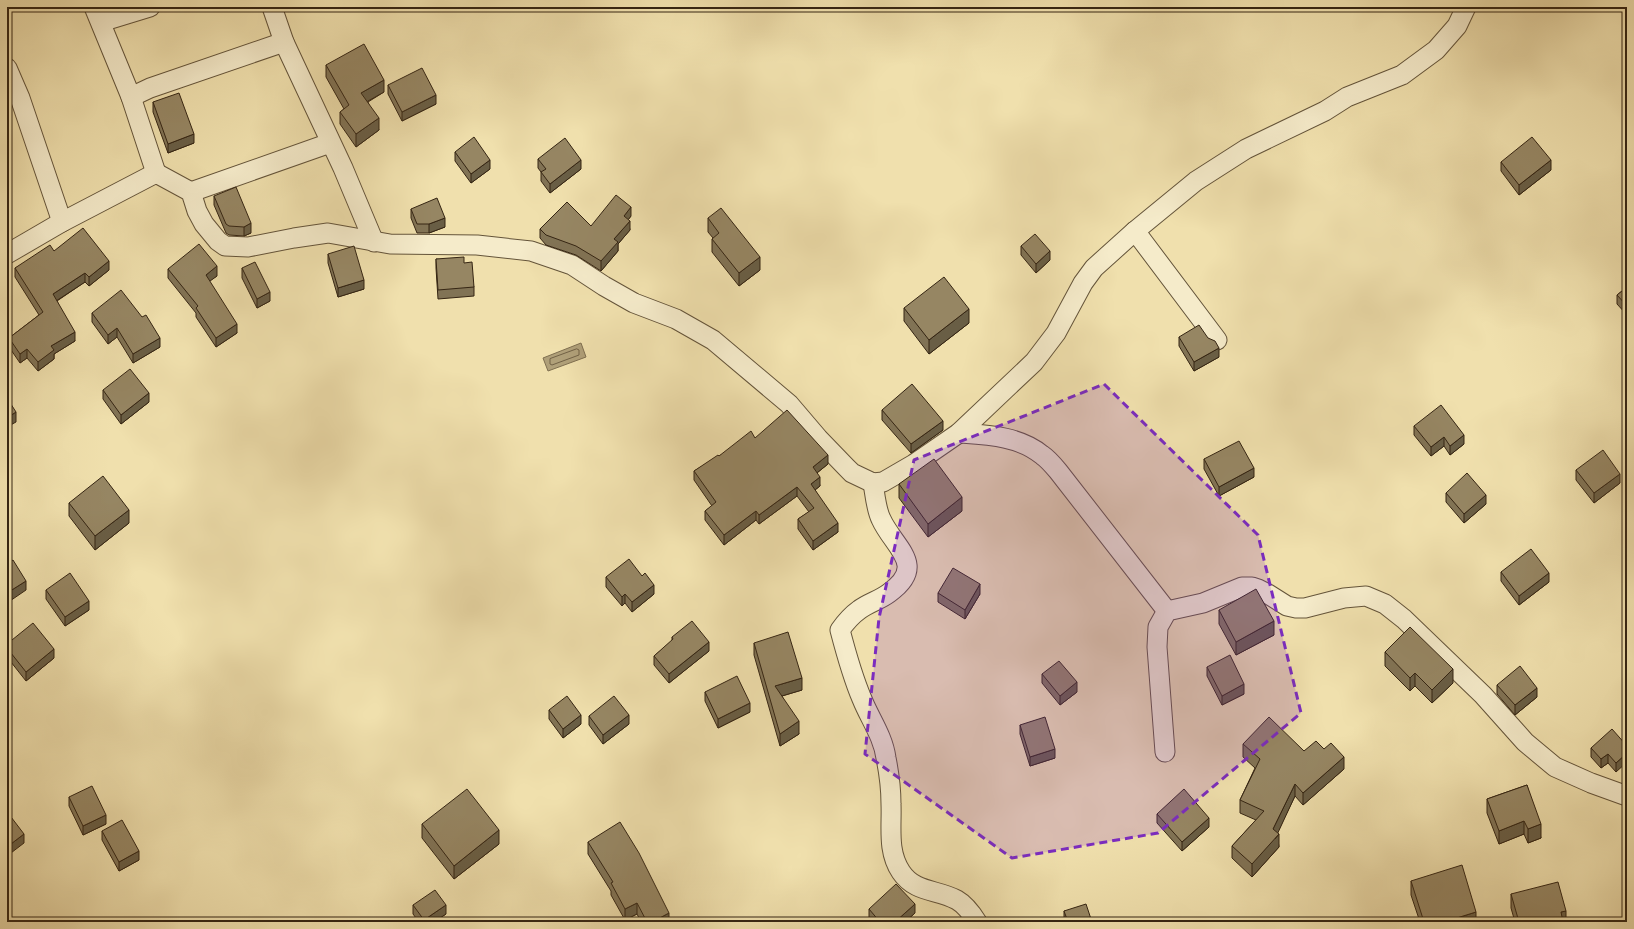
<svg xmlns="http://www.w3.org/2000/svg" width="1634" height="929" font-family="'EB Garamond',serif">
<rect width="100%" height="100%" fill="#f0e0ad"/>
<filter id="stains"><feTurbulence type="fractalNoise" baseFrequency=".005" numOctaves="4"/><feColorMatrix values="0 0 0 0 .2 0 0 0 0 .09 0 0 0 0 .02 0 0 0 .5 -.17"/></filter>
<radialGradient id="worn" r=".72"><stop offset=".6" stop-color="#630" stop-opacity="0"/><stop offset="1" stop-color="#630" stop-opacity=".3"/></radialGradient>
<polygon fill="#b0a079" stroke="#7f6f50" points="581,343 586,357 548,371 543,358"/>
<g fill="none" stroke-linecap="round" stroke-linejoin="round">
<polygon stroke="#726246" stroke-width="1" points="577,349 579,350 579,355 552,365 550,364 550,359"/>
<defs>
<g id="street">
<polyline points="94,7 131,97 156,173"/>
<polyline points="272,7 284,42 343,168 374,242"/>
<polyline points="101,22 150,7"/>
<polyline points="7,68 20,98 62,222"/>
<polyline points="131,97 150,88 284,42"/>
<polyline points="191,192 330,143"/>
<polyline points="1135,231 1217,340"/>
<polyline points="7,254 62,222 156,173 191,192 197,211 204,224 218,241 225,246 248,247 294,238 328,233 390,244 477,245 531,251 572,265 604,286 634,303 676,319 713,340 789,404 818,438 846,467 852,473 873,483 883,482 914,464 959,433 1034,362 1056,333 1083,283 1094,268 1135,231 1196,181 1246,149 1325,111 1347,97 1402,75 1436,50 1457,26 1466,7"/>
<path d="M959 433C988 435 1019 436 1042 455 1048 459 1053 465 1058 471L1167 611"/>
<path d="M873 483C875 494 876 509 881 519 894 548 928 565 889 593 880 600 868 603 859 610 852 615 845 623 840 630 846 653 853 678 862 699 870 719 883 736 886 758 889 773 891 789 891 804 892 827 887 851 901 872 915 893 937 889 957 900 964 904 972 914 977 922"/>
<polyline points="1165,752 1157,647 1158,627 1167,611 1203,603 1242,587 1252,587 1258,589 1268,594 1287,606 1296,608 1305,608 1344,598 1366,596 1385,604 1404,619 1483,695 1525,742 1555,767 1591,783 1627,796"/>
</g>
</defs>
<use href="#street" stroke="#64543a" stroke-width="21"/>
<use href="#street" stroke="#f5ebca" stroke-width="19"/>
</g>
<g fill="#817355" stroke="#352513">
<polygon points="326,65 384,92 368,102 379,130 356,147 340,124 340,112 344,109 326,77"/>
<polygon points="388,85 436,104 402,121 388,94"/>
<polygon points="153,102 194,143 168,153 153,112"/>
<polygon points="455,152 490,169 471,183 455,161"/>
<polygon points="538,159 581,169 550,193 541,181 541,172 538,168"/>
<polygon points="1501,162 1551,170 1519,195 1501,171"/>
<polygon points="214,196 251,233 244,236 229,235 226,233 214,205"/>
<polygon points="411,209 445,227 429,233 417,233 411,218"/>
<polygon points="631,216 628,220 630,230 618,244 618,251 601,271 576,255 546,245 540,238 540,229 591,226"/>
<polygon points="708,218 760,270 739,286 712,252 712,239 713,238 708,232"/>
<polygon points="1021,246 1050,260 1036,273 1021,255"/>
<polygon points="54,251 109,270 89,286 85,282 57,301 75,341 54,354 54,359 38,371 27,358 20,363 9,347 9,338 39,315 15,277 15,268"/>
<polygon points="328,254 364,289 338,297 328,263"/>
<polygon points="436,259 464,263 474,287 474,296 438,299 436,268"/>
<polygon points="242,268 270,301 257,308 242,278"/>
<polygon points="168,269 217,276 209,281 237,333 216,347 196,317 196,313 168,278"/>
<polygon points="1627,287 1627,315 1617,304 1617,295"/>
<polygon points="904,308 969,323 929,354 904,321"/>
<polygon points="92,313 160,347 133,363 117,337 108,344 92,322"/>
<polygon points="1179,337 1219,357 1194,371 1179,346"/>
<polygon points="103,390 149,402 121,424 103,399"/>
<polygon points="882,410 943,430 911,453 882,420"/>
<polygon points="1414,426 1464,444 1450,455 1444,446 1431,456 1414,435"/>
<polygon points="755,438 828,464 817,473 820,486 815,490 838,532 813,550 798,529 798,519 809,512 797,496 759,524 756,520 724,545 705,520 705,511 712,506 694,480 694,471 719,456"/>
<polygon points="1204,459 1254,477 1219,496 1204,469"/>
<polygon points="1576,470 1620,483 1594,503 1576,480"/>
<polygon points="899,484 962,511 928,537 899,498"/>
<polygon points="1446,493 1486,504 1464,523 1446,502"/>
<polygon points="69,503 129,523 95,550 69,516"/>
<polygon points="1501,572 1549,582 1519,605 1501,581"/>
<polygon points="606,577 654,594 632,612 625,603 622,606 606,587"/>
<polygon points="46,590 89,610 65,626 46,599"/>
<polygon points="938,593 980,594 965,619 938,602"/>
<polygon points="1219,610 1274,635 1236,655 1219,624"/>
<polygon points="672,637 709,651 669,683 654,665 654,656 672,641"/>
<polygon points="754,643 802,690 782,696 799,734 780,746 754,655"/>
<polygon points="7,644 54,658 26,681 7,657"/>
<polygon points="1385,652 1453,683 1432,703 1415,686 1410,691 1385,666"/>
<polygon points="1207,667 1244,694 1222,705 1207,676"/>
<polygon points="1042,674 1077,692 1060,705 1042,683"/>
<polygon points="1497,685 1537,697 1515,715 1497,694"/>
<polygon points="705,692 750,712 718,728 705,701"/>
<polygon points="549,710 581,724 563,738 549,719"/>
<polygon points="589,716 629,724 603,744 589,725"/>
<polygon points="1020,725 1055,758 1030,766 1020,734"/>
<polygon points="1243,744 1304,751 1344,769 1303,805 1295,796 1277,833 1279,847 1252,877 1232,858 1232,846 1256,820 1240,813 1240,800 1255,768 1243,757"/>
<polygon points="1627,746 1616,772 1608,763 1601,768 1591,757 1591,748"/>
<polygon points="1527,785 1541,838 1528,843 1524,834 1499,844 1487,813 1487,799"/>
<polygon points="69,797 106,824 83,835 69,806"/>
<polygon points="1157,814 1209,827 1182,851 1157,823"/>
<polygon points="422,824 499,844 454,879 422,838"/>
<polygon points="102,831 139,860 119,871 102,840"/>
<polygon points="588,842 669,922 641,922 637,914 625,920 611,895 611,891 588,854"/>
<polygon points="1411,881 1476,922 1420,922 1411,895"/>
<polygon points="1511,894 1566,922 1515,922 1511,908"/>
<polygon points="413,905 446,914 434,922 419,922 413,914"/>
<polygon points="869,909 915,913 905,922 872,922 869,918"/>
<polygon points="1064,911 1092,922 1065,922 1064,920"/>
</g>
<g fill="#695e45" stroke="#352513">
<polygon points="384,80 384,92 361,105 361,93"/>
<polygon points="436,95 436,104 402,121 402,112"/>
<polygon points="379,118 379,130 356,147 356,134"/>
<polygon points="194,134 194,143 168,153 168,144"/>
<polygon points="490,160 490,169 471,183 471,174"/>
<polygon points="581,160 581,169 550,193 550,184"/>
<polygon points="1551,160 1551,170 1519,195 1519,185"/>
<polygon points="631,207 631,216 624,225 624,216"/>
<polygon points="445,218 445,227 429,233 429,224"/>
<polygon points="630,221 630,230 618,244 618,251 601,271 601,261 614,239"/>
<polygon points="251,223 251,233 244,236 244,227"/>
<polygon points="1050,251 1050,260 1036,273 1036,264"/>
<polygon points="760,257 760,270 739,286 739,273"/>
<polygon points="109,261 109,270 89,286 89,277"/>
<polygon points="217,266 217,276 206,284 206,275"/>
<polygon points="85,273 85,282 53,303 53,294"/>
<polygon points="364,280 364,289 338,297 338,288"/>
<polygon points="270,292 270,301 257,308 257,299"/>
<polygon points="969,309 969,323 929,354 929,340"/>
<polygon points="237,324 237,333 216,347 216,338"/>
<polygon points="117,328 117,337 108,344 108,335"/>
<polygon points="75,332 75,341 54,354 54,359 38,371 38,362 51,346"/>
<polygon points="160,338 160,347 133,363 133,354"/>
<polygon points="1219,348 1219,357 1194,371 1194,362"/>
<polygon points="27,349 27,358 20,363 20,354"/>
<polygon points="149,393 149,402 121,424 121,415"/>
<polygon points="16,412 16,422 7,427 7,418"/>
<polygon points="943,421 943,430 911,453 911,444"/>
<polygon points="1464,435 1464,444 1450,455 1450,446"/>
<polygon points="1444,437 1444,446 1431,456 1431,447"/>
<polygon points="828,455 828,464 813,476 813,467"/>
<polygon points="1254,468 1254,477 1219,496 1219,487"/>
<polygon points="1620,474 1620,483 1594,503 1594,493"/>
<polygon points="820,477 820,486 811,493 811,484"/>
<polygon points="797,487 797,496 759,524 759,515"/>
<polygon points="1486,495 1486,504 1464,523 1464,514"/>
<polygon points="962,497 962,511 928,537 928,524"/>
<polygon points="129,510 129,523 95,550 95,536"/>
<polygon points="756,511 756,520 724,545 724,535"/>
<polygon points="838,523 838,532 813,550 813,541"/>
<polygon points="1549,573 1549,582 1519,605 1519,596"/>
<polygon points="26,581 26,590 7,603 7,593"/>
<polygon points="980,584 980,594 965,619 965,610"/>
<polygon points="654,585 654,594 632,612 632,602"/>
<polygon points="625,594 625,603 622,606 622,597"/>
<polygon points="89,601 89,610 65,626 65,617"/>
<polygon points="1274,621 1274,635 1236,655 1236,642"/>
<polygon points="709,642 709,651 669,683 669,674"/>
<polygon points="54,649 54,658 26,681 26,672"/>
<polygon points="1453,669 1453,683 1432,703 1432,690"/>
<polygon points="1415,673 1415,686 1410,691 1410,678"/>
<polygon points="802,678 802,690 775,698 775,686"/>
<polygon points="1077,682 1077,692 1060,705 1060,696"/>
<polygon points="1244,684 1244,694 1222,705 1222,696"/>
<polygon points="1537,688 1537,697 1515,715 1515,705"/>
<polygon points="750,703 750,712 718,728 718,719"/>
<polygon points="581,715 581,724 563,738 563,729"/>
<polygon points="629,715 629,724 603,744 603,735"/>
<polygon points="799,721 799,734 780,746 780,734"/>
<polygon points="1055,749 1055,758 1030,766 1030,757"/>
<polygon points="1627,753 1627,762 1616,772 1616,763"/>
<polygon points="1608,754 1608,763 1601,768 1601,759"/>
<polygon points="1344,757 1344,769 1303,805 1303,793"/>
<polygon points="1295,784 1295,796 1275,839 1279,834 1279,847 1252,877 1252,864 1273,829"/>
<polygon points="106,815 106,824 83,835 83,826"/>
<polygon points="1209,818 1209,827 1182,851 1182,842"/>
<polygon points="1524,821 1524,834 1499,844 1499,831"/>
<polygon points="1541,824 1541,838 1528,843 1528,829"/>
<polygon points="499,830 499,844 454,879 454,866"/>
<polygon points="24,834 24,843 7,856 7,847"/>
<polygon points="139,851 139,860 119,871 119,862"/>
<polygon points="637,903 637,914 625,920 625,909"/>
<polygon points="915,904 915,913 905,922 895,922"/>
<polygon points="446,905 446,914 434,922 424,922 424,920"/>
<polygon points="1566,911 1566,922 1561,922 1561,912"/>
<polygon points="1476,912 1476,922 1444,922"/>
<polygon points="669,913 669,922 652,922"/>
</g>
<g fill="#968663" stroke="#352513">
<polygon points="364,44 384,80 361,93 379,118 356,134 340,112 349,105 326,65"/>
<polygon points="422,68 436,95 402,112 388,85"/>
<polygon points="179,93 194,134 168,144 153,102"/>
<polygon points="474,137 490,160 471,174 455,152"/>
<polygon points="1532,137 1551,160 1519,185 1501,162"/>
<polygon points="565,138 581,160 550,184 541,172 546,169 538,159"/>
<polygon points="236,187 251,223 244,227 229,226 226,224 214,196"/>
<polygon points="616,195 631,207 624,216 630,221 614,239 618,242 601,261 576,246 546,235 540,229 567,202 591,226"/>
<polygon points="437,198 445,218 429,224 417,224 411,209"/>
<polygon points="721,208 760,257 739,273 712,239 719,233 708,218"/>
<polygon points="83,228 109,261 89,277 85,273 53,294 75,332 51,346 54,350 38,362 27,349 20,354 9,338 43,312 15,268 50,245 54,251"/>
<polygon points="1035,234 1050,251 1036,264 1021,246"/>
<polygon points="199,244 217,266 206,275 237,324 216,338 196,308 198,306 168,269"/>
<polygon points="354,246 364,280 338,288 328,254"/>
<polygon points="464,257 464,263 472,262 474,287 438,290 436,259"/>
<polygon points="255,262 270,292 257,299 242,268"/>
<polygon points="944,277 969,309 929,340 904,308"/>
<polygon points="1627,287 1627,306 1617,295"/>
<polygon points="121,290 142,317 146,315 160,338 133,354 117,328 108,335 92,313"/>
<polygon points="1199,325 1208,338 1215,341 1219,348 1194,362 1179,337"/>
<polygon points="130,369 149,393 121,415 103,390"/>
<polygon points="912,384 943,421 911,444 882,410"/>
<polygon points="7,398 16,412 7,418"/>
<polygon points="1441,405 1464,435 1450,446 1444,437 1431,447 1414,426"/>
<polygon points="787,410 828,455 813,467 820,477 811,484 838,523 813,541 798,519 814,508 797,487 759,515 756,511 724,535 705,511 716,502 694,471 718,455 719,456 751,431 755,438"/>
<polygon points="1239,441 1254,468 1219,487 1204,459"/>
<polygon points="1603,450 1620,474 1594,493 1576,470"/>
<polygon points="934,459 962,497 928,524 899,484"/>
<polygon points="1467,473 1486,495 1464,514 1446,493"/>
<polygon points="103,476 129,510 95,536 69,503"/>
<polygon points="1531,549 1549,573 1519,596 1501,572"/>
<polygon points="629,559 642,576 645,573 654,585 632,602 625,594 622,597 606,577"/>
<polygon points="13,560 26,581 7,593 7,564"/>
<polygon points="953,568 980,584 965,610 938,593"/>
<polygon points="70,573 89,601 65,617 46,590"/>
<polygon points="1256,589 1274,621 1236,642 1219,610"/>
<polygon points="692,621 709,642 669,674 654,656 673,639 672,637"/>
<polygon points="33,623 54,649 26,672 7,648 7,644"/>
<polygon points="1410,627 1453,669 1432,690 1415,673 1410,678 1385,652"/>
<polygon points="788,632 802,678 775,686 799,721 780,734 754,643"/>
<polygon points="1230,655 1244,684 1222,696 1207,667"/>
<polygon points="1059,661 1077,682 1060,696 1042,674"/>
<polygon points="1520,666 1537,688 1515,705 1497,685"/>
<polygon points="737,676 750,703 718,719 705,692"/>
<polygon points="567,696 581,715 563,729 549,710"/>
<polygon points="614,696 629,715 603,735 589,716"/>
<polygon points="1045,717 1055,749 1030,757 1020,725"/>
<polygon points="1269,717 1304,751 1316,741 1324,749 1331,743 1344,757 1303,793 1295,784 1273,829 1279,834 1252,864 1232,846 1264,811 1240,800 1260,759 1243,744"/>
<polygon points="1612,729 1627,746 1627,753 1616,763 1608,754 1601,759 1591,748"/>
<polygon points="1527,785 1541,824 1528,829 1524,821 1499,831 1487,799"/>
<polygon points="92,786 106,815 83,826 69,797"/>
<polygon points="467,789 499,830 454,866 422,824"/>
<polygon points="1184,789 1209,818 1182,842 1157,814"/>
<polygon points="7,813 8,813 24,834 7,847"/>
<polygon points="122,820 139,851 119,862 102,831"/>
<polygon points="620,822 639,853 669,913 652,922 647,922 637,903 625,909 611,883 613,882 588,842"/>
<polygon points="1462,865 1476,912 1444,922 1424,922 1411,881"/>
<polygon points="1558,882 1566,911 1561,912 1563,922 1519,922 1511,894"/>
<polygon points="896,884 915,904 895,922 880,922 869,909"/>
<polygon points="435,890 446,905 424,920 413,905"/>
<polygon points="1086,904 1092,922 1068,922 1064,911"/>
</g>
<path fill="#7b2cbf" fill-opacity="0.2" stroke="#7b2cbf" stroke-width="3" stroke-dasharray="8 5" stroke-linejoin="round" d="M1104 384 1258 535 1301 713 1158 833 1012 858 865 754 879 618 914 460Z"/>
<rect width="1634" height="929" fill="none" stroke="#f0e0ad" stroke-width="24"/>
<rect x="8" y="8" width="1618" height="913" fill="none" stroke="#352513" stroke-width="2"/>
<rect x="12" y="12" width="1610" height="905" fill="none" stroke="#352513"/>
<rect width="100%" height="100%" filter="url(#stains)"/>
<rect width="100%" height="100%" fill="url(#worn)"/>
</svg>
